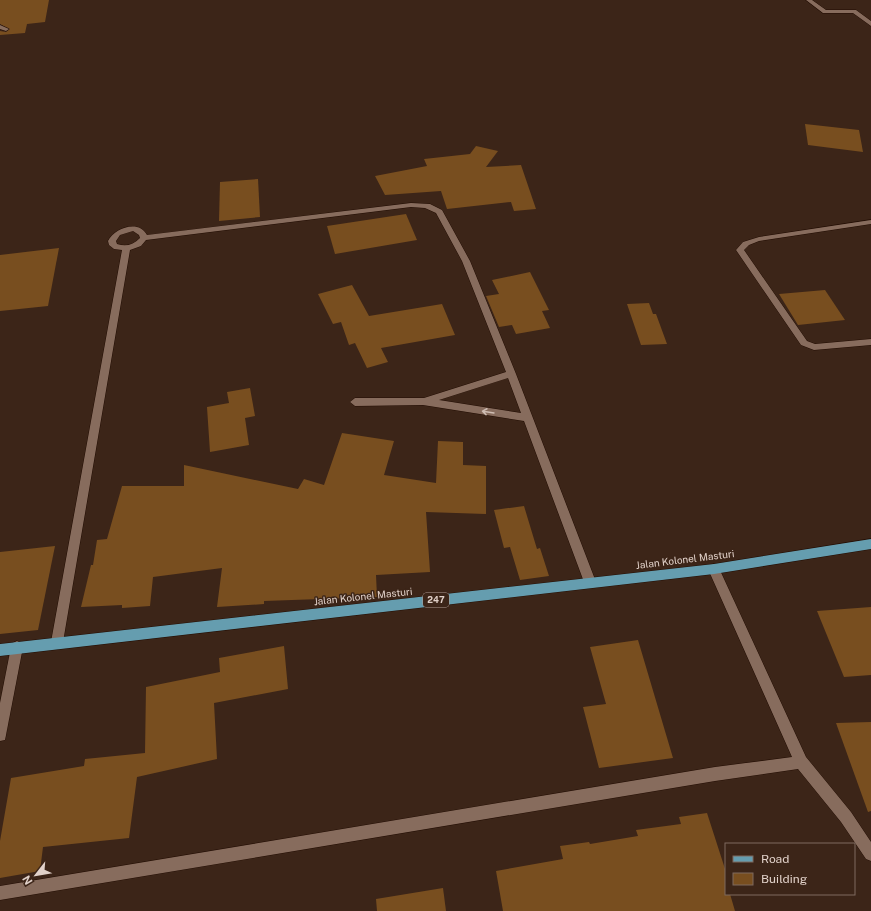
<svg xmlns="http://www.w3.org/2000/svg" width="871" height="911" font-family="'Public Sans',sans-serif">
<rect width="100%" height="100%" fill="#3c2518"/>
<g fill="#784e1f">
<polygon points="0,0 49,0 45,22 27,24 25,33 0,35 0,31 6,32 10,29 0,24"/>
<polygon points="805,124 859,130 863,152 808,145"/>
<polygon points="476,146 498,151 486,167 521,165 536,209 514,211 511,202 447,209 441,191 385,195 375,176 427,166 424,159 470,154"/>
<polygon points="258,179 260,217 219,221 220,182"/>
<polygon points="406,214 417,240 335,254 327,226"/>
<polygon points="59,248 48,306 0,311 0,255"/>
<polygon points="530,272 549,310 542,311 550,328 516,334 512,325 499,327 486,296 499,294 492,280"/>
<polygon points="352,285 369,316 442,304 455,335 381,348 388,362 367,368 355,343 349,345 341,322 333,324 318,294"/>
<polygon points="825,290 845,320 798,325 779,294"/>
<polygon points="649,303 653,314 656,314 667,344 641,345 627,304"/>
<polygon points="250,388 255,416 245,418 249,445 210,452 207,407 229,403 227,392"/>
<polygon points="342,433 394,441 384,475 436,483 438,441 463,442 463,465 486,466 486,514 426,512 430,572 376,575 377,597 264,601 264,604 217,607 222,568 153,577 150,606 122,608 122,605 81,607 91,565 93,565 97,540 107,539 122,486 184,486 184,465 298,489 304,479 324,485"/>
<polygon points="524,506 537,549 540,548 549,576 520,580 510,547 504,548 494,510"/>
<polygon points="55,546 38,630 0,634 0,552"/>
<polygon points="871,607 871,675 844,677 817,611"/>
<polygon points="638,640 673,758 599,768 583,707 606,704 590,647"/>
<polygon points="284,646 288,689 214,703 217,759 137,777 129,838 43,847 40,871 0,878 0,841 11,778 84,766 85,759 145,753 146,687 220,672 219,658"/>
<polygon points="871,722 871,811 868,812 836,723"/>
<polygon points="707,813 726,872 726,894 730,894 735,911 503,911 496,871 563,859 560,846 589,842 590,844 638,836 636,830 681,824 679,817"/>
<polygon points="443,888 446,911 377,911 376,899"/>
</g>
<g fill="none" stroke-linecap="round" stroke-linejoin="round">
<defs>
<polygon id="lane" points="871,220 871,224 759,241 749,245 744,250 807,341 815,344 871,339 871,345 814,350 801,345 736,250 743,242 759,237"/>
<g id="street">
<polygon points="806,0 812,0 826,10 856,10 871,21 871,26 853,13 823,13"/>
<polygon points="0,25 9,29 6,31 0,29"/>
<path d="M411 203 430 204 442 210 470 261 516 374 596 582 594 586 590 587 586 586 584 582 524 421 423 405 355 406 350 402 355 398H424L506 372 462 261 436 213 425 208 411 207 146 240 141 246 130 250 63 642 61 646 57 648 53 646 51 642 122 250 114 249 109 245 108 241C114 228 139 219 147 235ZM133 231 139 235 140 238C133 245 126 247 117 244L116 241 120 235ZM508 378 521 413 439 400Z"/>
<polygon points="714,564 718,566 806,757 851,812 871,842 871,861 866,859 841,822 798,769 715,781 0,900 0,886 715,767 792,757 708,569 710,566"/>
<polygon points="17,641 21,643 23,647 6,735 5,740 0,741 0,703 11,647 13,643"/>
</g>
<polygon id="primary" points="871,539 871,549 714,574 0,656 0,644 714,564"/>
</defs>
<use href="#lane" stroke="#220d03" stroke-width="1"/>
<use href="#street" stroke="#220d03" stroke-width="1"/>
<use href="#primary" stroke="#220d03" stroke-width="1"/>
<use href="#lane" fill="#876c5d" fill-rule="evenodd"/>
<use href="#street" fill="#876c5d" fill-rule="evenodd"/>
<use href="#primary" fill="#659daf" fill-rule="evenodd"/>
</g>
<defs><path id="oneway-shaft" d="M-6 0H5M1.5-3L5.5 0L1.5 3" fill="none" stroke-width="1.6" stroke-linecap="round" stroke-linejoin="round"/></defs>
<use stroke="#cfbdb3" href="#oneway-shaft" transform="translate(488 412) rotate(-171)"/>
<g text-anchor="middle" stroke-width="3" stroke-linejoin="round" paint-order="stroke">
<rect fill="#3c2518" stroke="#b09d94" stroke-width="1" x="423" y="593" width="26" height="14" rx="3"/>
<g font-size="9" font-weight="bold" fill="#e1d1c9">
<text x="436" y="603">247</text>
</g>
<g font-size="10" fill="#e1d1c9" stroke="#3c2518">
<text transform="translate(685 559) rotate(-7)" y="4">Jalan Kolonel Masturi</text>
<text transform="translate(363 596) rotate(-6)" y="4">Jalan Kolonel Masturi</text>
</g>
</g>
<rect x="725" y="843" width="130" height="52" fill="#3c2518" stroke="#7e6a5f"/>
<rect x="733" y="856" width="20" height="6" fill="#659daf" stroke="#7e6a5f"/>
<text x="761" y="863" font-size="12" fill="#e1d1c9">Road</text>
<rect x="733" y="873" width="20" height="12" fill="#784e1f" stroke="#7e6a5f"/>
<text x="761" y="883" font-size="12" fill="#e1d1c9">Building</text>
<g transform="translate(36 875) rotate(239)" stroke="#3c2518" stroke-width="3" paint-order="stroke">
<path d="M0-3L7 15L0 10L-7 15Z" fill="#e1d1c9"/>
<text y="-6" font-size="11" font-weight="bold" text-anchor="middle" fill="#e1d1c9">N</text>
</g>
</svg>
